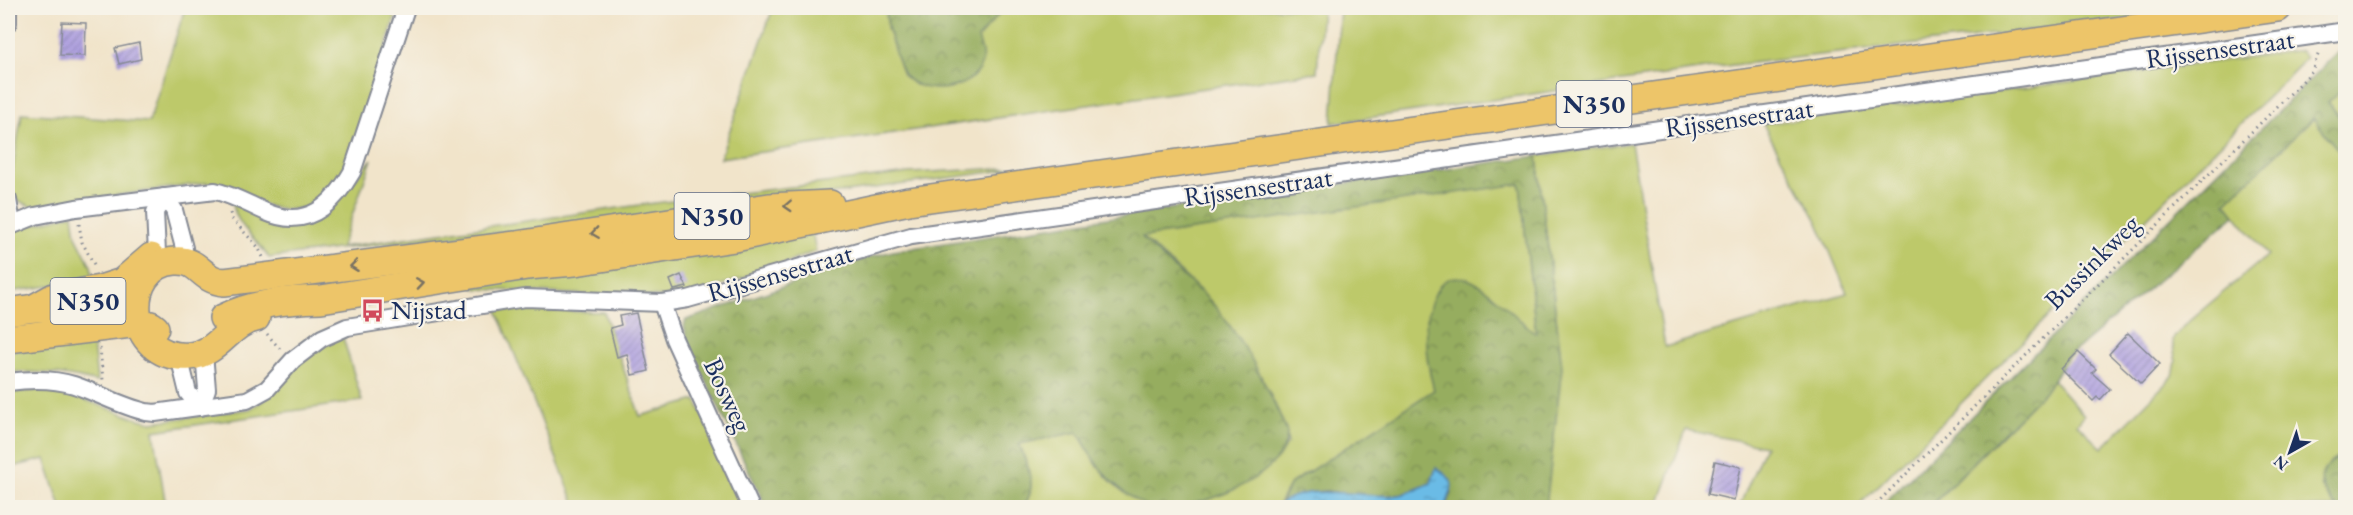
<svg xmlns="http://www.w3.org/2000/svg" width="2353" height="515" font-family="'EB Garamond',serif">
<defs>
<pattern id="forest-crowns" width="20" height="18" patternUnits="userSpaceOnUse" patternTransform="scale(1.5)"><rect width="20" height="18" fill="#96ad5f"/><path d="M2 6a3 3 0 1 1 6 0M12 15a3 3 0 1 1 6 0" fill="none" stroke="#7a8d52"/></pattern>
<pattern id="water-ripples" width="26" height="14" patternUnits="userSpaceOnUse" patternTransform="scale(1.5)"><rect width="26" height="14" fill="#6bbbe6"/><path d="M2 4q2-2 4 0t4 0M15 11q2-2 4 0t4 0" fill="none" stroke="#5798be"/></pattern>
<pattern id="building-hatch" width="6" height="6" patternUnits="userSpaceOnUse" patternTransform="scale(1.5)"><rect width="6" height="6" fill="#ab9cdf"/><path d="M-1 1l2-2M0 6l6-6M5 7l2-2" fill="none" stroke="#8a80b8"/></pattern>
</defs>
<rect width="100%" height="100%" fill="#f7f3e8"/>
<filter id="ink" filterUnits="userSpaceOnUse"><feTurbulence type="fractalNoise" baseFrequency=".0167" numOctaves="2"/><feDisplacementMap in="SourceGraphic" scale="12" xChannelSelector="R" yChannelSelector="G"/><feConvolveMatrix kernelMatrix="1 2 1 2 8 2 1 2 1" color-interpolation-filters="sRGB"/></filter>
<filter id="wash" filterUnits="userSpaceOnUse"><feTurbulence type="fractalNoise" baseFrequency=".008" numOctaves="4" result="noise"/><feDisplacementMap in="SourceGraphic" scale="24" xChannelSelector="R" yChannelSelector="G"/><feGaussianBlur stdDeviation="1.35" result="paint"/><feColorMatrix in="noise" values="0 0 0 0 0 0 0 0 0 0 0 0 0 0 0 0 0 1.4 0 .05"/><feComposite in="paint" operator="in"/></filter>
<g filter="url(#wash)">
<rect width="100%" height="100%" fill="#f1e4ca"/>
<g fill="#bdc96b" stroke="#6c7c64" stroke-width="1.5">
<path d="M185 8H398L347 171C326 202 304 218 265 205 254 201 244 191 233 187 225 184 214 184 205 183L32 207 15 199 10 185 22 113 149 122Z"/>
<path d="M773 8H916L890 11 887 28 903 75 915 85 950 89C975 78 986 65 978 38L999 14 998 8H1322L1317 72 720 158Z"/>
<polygon points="1340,8 2210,8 2124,20 1733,65 1332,123"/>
<polygon points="2301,50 2306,57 2300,65 1857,507 1739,507 1765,446 1686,430 1657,507 1546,507 1560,350 1537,156 1631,143 1665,347 1847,293 1818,223 1763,124"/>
<polygon points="2345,87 2345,124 2328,102"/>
<polygon points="2314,118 2345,159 2345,453 2331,462 2321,487 2336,507 1929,508 2046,390 2053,380 2084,415 2077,424 2102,448 2173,376 2176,362 2172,340 2190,320 2268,255 2225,203"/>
<path d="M372 159 341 247 647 204 909 173 1027 167C865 190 703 212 540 229 450 238 360 244 269 258 257 239 231 222 233 198L288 221 340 197Z"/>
<path d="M1520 183 1536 334 1482 287 1468 279 1430 374 1435 390 1290 484 1277 507H1176L1198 504 1288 444C1286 424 1276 406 1266 389 1251 360 1234 328 1212 303 1191 280 1165 259 1142 237Z"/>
<polygon points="73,214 76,236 91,266 93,280 8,292 8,231"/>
<polygon points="812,231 816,251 764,272 682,297 611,296 479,289 460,284"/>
<polygon points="497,310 604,312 640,416 696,400 746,507 623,508 622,503 607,507 576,507"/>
<polygon points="342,334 362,401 154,431 166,507 61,507 45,459 8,468 8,393 46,389 77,397 135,418 152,422 250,409 270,396 301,361"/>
<path d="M93 342 97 382C67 374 39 371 8 372V351Z"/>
<path d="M1077 432C1084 441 1088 451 1094 460 1106 480 1130 500 1151 507H1023C1039 487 1027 465 1019 444Z"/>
</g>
<g fill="url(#forest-crowns)" stroke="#586e5e" stroke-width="1.5">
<path d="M916 8H998L999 14 978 38C980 45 984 54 982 61 976 91 923 98 905 76 898 67 887 27 886 15L890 11Z"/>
<polygon points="2345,45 2345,87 2328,102 2345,124 2345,159 2313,118 2226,203 2235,215 2068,357 2046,390 1929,507 1880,507"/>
<path d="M1537 156 1562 367 1546 507H1445L1452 493 1436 468 1431 483 1401 495 1368 496 1325 491 1307 493 1281 503 1290 484 1434 390C1425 357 1419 318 1439 287 1445 278 1456 275 1467 279 1491 287 1514 318 1536 333L1520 184 1142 237C1163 261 1191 280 1213 304 1244 341 1269 388 1287 432 1290 478 1187 515 1150 507 1132 502 1103 475 1094 460 1088 451 1084 441 1077 432L1019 444C1027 465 1039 487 1023 507H766L688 343 684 326 686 320 866 258 893 251 1187 206Z"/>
<path d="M2345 453V507H2336C2315 480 2315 472 2345 453Z"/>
</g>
<path fill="url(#water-ripples)" stroke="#4375a2" stroke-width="1.5" d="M1436 468C1457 479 1454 488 1445 507H1277C1304 479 1365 500 1400 495 1410 493 1421 487 1431 483Z"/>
<g id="blocks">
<g fill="url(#building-hatch)">
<polygon points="62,22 86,23 85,56 60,55"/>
<polygon points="139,43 141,59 119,64 115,48"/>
<polygon points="681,275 687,287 674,290 670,280"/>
<polygon points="636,313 649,371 632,375 627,354 617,357 610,328 621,325 619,316"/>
<polygon points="2128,333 2160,364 2141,384 2109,354"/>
<polygon points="2078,352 2096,369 2092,373 2110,389 2100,400 2097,397 2093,401 2061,369"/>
<polygon points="1715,461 1741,467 1734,500 1708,494"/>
</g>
</g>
</g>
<g filter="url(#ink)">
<use href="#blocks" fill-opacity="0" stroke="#868a94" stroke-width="1.5"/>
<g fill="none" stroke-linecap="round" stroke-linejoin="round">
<defs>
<g id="street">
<polyline points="8,23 8,8"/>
<polyline points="8,200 12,224"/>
<path d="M8 227 35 216 76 208 215 191C233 195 248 204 266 212 307 230 333 205 352 172L406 8"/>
<polyline points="157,253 155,212 164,197 174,210 184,248"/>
<polyline points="662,303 674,339 751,508"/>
<polyline points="179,356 188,393 200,407 207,389 204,353"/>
<path d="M8 382C30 379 52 378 74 385 98 393 121 406 146 412L155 413 247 400 267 389 293 360 322 338 347 327 525 298 662 303 688 299 911 236 2346 31"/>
</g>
<g id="primary">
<polyline points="34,308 54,297 100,289 122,282 151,257"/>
<polyline points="8,312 34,308 52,308"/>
<path d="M223 318C253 303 288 300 321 299L527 266 575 262 735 238 909 201 2278 8"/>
<path d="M256 318C228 323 220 353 190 356 124 362 120 265 175 261 200 259 200 280 224 282L516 245 769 207 830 204"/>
<polyline points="8,339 139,323 151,325 155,328"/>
</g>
</defs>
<use href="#street" stroke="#868a94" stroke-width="20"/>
<use href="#primary" stroke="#868a94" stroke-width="30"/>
<g stroke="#868a94" stroke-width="3" stroke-dasharray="1.5 4.5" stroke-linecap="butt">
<polyline points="230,213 232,219 258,247 263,257"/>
<polyline points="79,224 82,242 96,268"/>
<polyline points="267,334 280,349"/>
<polyline points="100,348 103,380"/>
<polyline points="1872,508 2302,82 2312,71 2319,52"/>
</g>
<use href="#street" stroke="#fff" stroke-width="16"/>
<use href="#primary" stroke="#edc569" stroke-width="27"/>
</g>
<defs><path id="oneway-chevron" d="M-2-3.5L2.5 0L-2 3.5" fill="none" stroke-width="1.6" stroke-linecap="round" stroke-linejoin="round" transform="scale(1.5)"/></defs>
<g stroke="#797263">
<use href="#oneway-chevron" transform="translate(788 206) rotate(177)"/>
<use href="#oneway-chevron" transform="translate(595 233) rotate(172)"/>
<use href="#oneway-chevron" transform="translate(354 266) rotate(173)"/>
<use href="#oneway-chevron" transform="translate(420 283) rotate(-9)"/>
</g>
</g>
<defs>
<symbol id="bus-bare" viewBox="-9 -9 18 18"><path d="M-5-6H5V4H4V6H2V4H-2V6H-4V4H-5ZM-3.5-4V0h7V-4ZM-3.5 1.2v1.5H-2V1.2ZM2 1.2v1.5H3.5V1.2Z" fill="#d1495b" stroke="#f7f3e8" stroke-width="2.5" paint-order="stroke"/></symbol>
</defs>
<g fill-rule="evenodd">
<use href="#bus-bare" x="356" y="294" width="33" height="33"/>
</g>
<g text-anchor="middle" stroke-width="4.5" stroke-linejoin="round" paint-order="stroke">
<g fill="#f7f3e8" stroke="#5d6a87" stroke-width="1.5">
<rect x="1556.5" y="81" width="75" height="46" rx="4.5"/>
<rect x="674.5" y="193" width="75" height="46" rx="4.5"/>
<rect x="50.5" y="278" width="75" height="46" rx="4.5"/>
</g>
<g font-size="26" font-weight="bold" fill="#1b2f5e">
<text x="1594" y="113">N350</text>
<text x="712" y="225">N350</text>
<text x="88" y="310">N350</text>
</g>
<g font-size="27" fill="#1b2f5e" stroke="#f7f3e8">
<text transform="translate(2220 49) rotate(-8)" y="9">Rijssensestraat</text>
<text transform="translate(1739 118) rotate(-8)" y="9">Rijssensestraat</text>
<text transform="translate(1258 187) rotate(-8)" y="9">Rijssensestraat</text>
<text transform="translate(2092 262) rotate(-45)" y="9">Bussinkweg</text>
<text transform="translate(780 273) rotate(-16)" y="9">Rijssensestraat</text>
<text transform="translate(728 395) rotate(65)" y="9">Bosweg</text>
</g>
<g font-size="27" fill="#1b2f5e" stroke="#f7f3e8" text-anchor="start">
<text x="391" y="319">Nijstad</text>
</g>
</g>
<rect width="2353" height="515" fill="none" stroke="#f7f3e8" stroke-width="30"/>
<g transform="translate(2290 452) rotate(220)" stroke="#f7f3e8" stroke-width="4.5" paint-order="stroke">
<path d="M0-4.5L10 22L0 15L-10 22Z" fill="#1b2f5e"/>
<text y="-9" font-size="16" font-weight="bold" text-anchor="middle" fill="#1b2f5e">N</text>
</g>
</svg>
